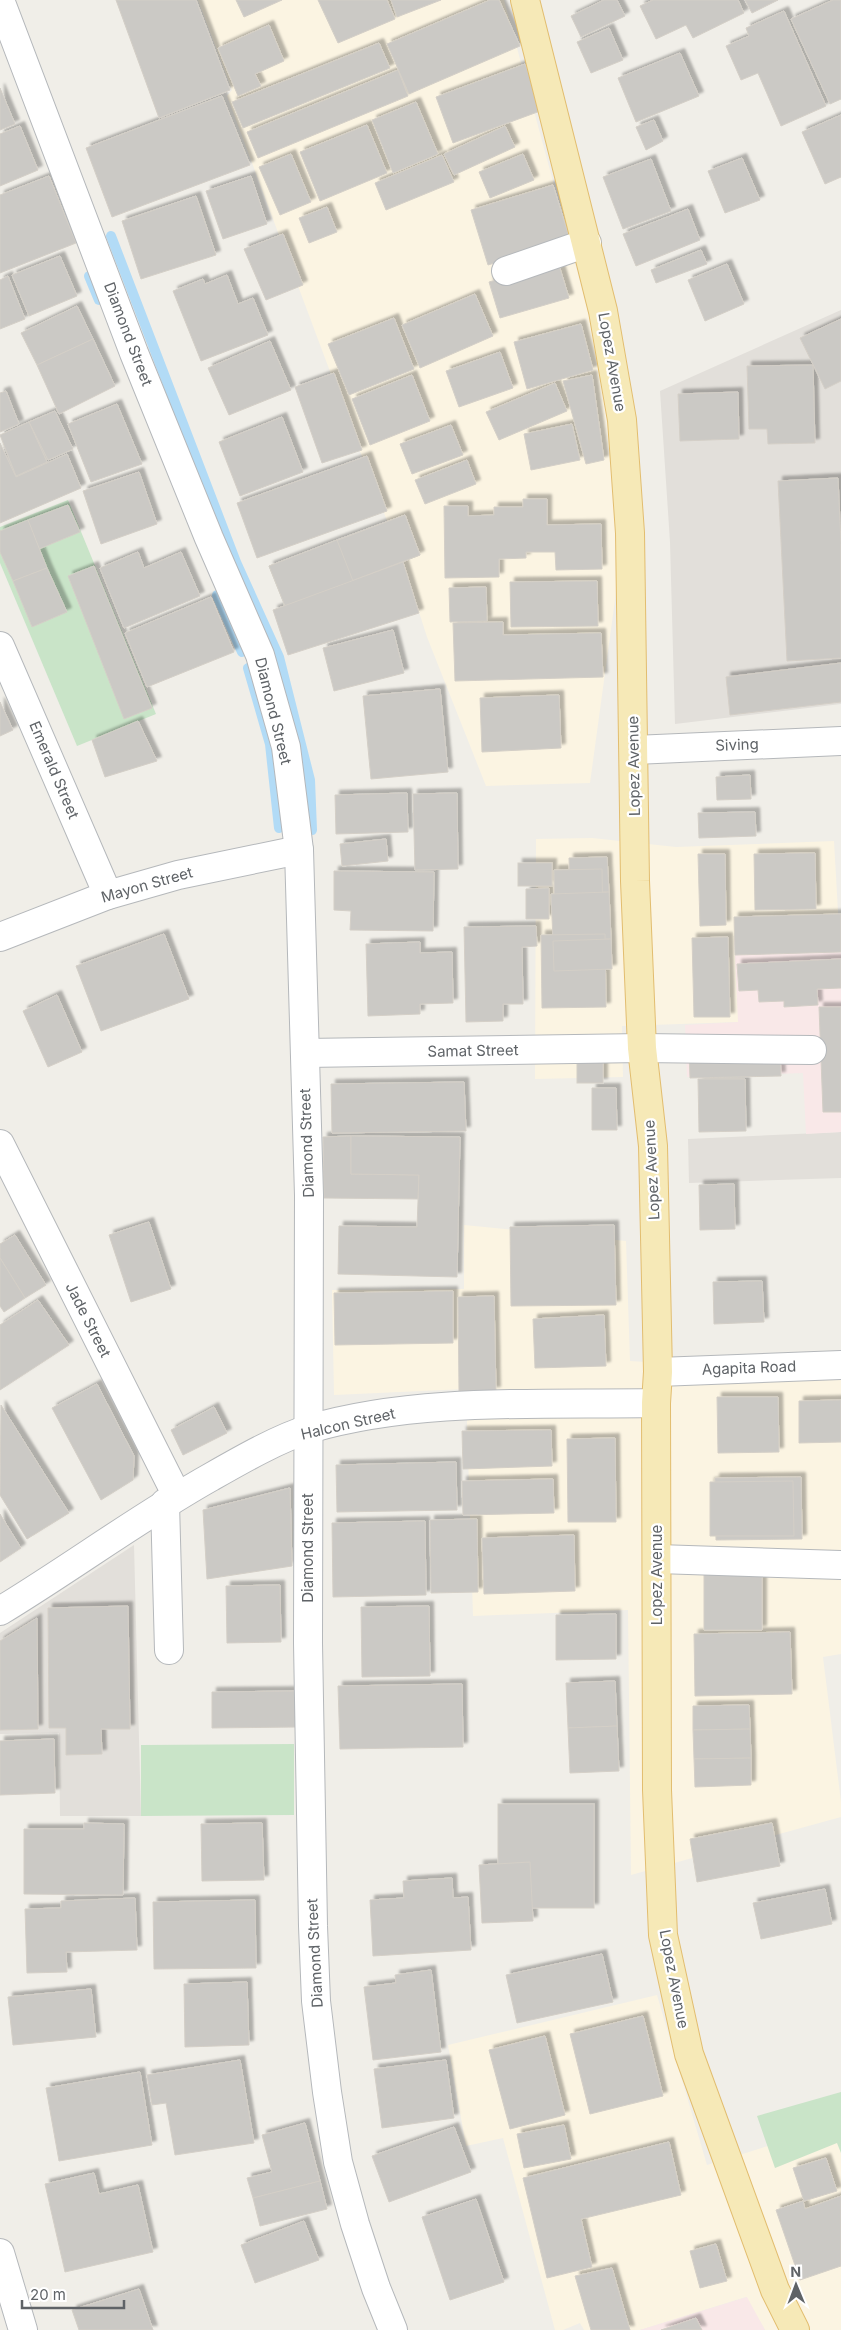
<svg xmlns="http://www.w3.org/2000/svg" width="841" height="2330" font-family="Inter,sans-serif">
<defs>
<filter id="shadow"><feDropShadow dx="4.5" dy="-4.5" stdDeviation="1" flood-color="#0004"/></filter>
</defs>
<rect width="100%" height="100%" fill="#f0eee8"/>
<g fill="#fbf4e2">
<polygon points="198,0 504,0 615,411 621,556 590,783 486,786 427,637 402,559 356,441 227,96 232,90"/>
<polygon points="592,838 676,847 834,841 839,929 738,1022 622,1026 623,1077 535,1079 536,839"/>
<polygon points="464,1225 626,1241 630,1361 694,1365 841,1360 841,1654 823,1657 841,1802 841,1817 631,1875 628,1610 473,1616 466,1389 334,1395 332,1290 464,1289"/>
<polygon points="657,1995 707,2165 841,2123 841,2330 765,2330 746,2297 640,2330 584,2330 580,2323 563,2330 555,2330 503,2138 466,2146 448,2045"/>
</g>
<g fill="#e2dfda">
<polygon points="841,310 841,704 675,724 670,542 660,391"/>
<polygon points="841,1132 841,1178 689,1183 688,1139"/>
<polygon points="134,1545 141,1816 60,1816 59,1733 0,1734 0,1633"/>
</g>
<g fill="#f9e8e8">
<polygon points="841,929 841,1132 806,1134 803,1073 687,1077 685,1025 738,1022 734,934"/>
<polygon points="747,2297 765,2330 640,2330"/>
</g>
<g fill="#c9e4c8">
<polygon points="68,500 156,714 77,746 0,563 0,527"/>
<polygon points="294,1744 294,1815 141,1816 141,1745"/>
<polygon points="841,2092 841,2153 837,2143 775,2168 757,2116"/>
</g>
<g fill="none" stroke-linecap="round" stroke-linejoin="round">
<g stroke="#b2dbf6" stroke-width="10">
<polyline points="111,236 236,562 279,657 310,780 312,830"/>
<polyline points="89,276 99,300"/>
<polyline points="217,595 242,652"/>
<polyline points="248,668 270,744 279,828"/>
</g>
</g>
<g fill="#cbc9c5" stroke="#d4cfc7" filter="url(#shadow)">
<polygon points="116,0 196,0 230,90 159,118"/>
<polygon points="236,0 282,0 244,17"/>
<polygon points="318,0 387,0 395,19 338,43"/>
<polygon points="391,0 441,0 397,17"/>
<polygon points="490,0 499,0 520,46 409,94 387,44"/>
<polygon points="604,0 617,0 625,16 581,37 571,16"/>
<polygon points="653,0 738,0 744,13 693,38 686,25 656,39 640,6"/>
<polygon points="745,0 778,0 752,13"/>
<polygon points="833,0 841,0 841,99 830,104 791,19"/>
<polygon points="784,11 826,106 781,126 758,73 741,80 726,46 749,36 746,28"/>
<polygon points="269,25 284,61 255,74 261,86 238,96 218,48"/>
<polygon points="609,28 623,60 591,73 577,42"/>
<polygon points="379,43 390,68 243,128 232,102"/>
<polygon points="680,53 699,96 636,122 618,78"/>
<polygon points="525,64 543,110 453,143 436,97"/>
<polygon points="398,70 408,96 258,158 247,132"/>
<polygon points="0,88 15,124 0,130"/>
<polygon points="222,96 250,165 112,217 86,148"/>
<polygon points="416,102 438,154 393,173 372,120"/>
<polygon points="841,115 841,177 825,184 802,132"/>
<polygon points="654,120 663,141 646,150 636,127"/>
<polygon points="367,125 387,173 320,201 300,152"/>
<polygon points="20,126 38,170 0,186 0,134"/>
<polygon points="505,126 515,147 454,175 444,154"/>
<polygon points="291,154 311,202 280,215 259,167"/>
<polygon points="523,154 534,180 490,198 479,172"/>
<polygon points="442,155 454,182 386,210 375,183"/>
<polygon points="742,158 760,200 725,213 708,171"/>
<polygon points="651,159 671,211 623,229 603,177"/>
<polygon points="49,176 76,243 0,273 0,195"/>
<polygon points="251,176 267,224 223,239 206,191"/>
<polygon points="553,185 570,240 488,265 471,210"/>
<polygon points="196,196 216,255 141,279 122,221"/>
<polygon points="327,207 337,232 309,243 299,218"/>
<polygon points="688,209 700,240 636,266 623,234"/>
<polygon points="283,234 303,285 266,300 244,249"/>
<polygon points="701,250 707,264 656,283 651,270"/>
<polygon points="60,256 77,296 29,316 12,275"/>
<polygon points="558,262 569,298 500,318 489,282"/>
<polygon points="727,264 744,304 705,321 688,280"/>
<polygon points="227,275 238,304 253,298 268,335 201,361 173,291 203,279 205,284"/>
<polygon points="8,276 25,319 0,329 0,280"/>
<polygon points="475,294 493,336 420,368 402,325"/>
<polygon points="77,306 93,339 37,365 21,333"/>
<polygon points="394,318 414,369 349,395 328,344"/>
<polygon points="841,319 841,381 825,389 800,338"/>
<polygon points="581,324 593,370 527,389 514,342"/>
<polygon points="93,339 115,386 59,414 37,365"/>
<polygon points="270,341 291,390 229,415 208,368"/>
<polygon points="500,352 513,388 459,407 446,371"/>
<polygon points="813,365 815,443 768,444 767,429 749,429 747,366"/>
<polygon points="334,373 362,450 322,463 295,387"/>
<polygon points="412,375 430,421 370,445 352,399"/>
<polygon points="592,375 604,460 586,464 563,381"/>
<polygon points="555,383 567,411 499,440 486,412"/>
<polygon points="6,391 19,424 0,432 0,393"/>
<polygon points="738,392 739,439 680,441 678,394"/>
<polygon points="117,404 142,464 91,482 68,424"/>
<polygon points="55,411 73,449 48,460 29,422"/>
<polygon points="282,417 303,472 240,496 219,442"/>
<polygon points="29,422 47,462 16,476 0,435"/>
<polygon points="572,424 580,460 531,470 524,434"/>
<polygon points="451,425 463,455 412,474 400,444"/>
<polygon points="0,443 16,477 67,454 81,488 0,523"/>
<polygon points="367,456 387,511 257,558 237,503"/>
<polygon points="467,460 476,484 425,504 415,480"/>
<polygon points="139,472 157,524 101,544 83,491"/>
<polygon points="838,478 841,544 841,658 787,661 778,481"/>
<polygon points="523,499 547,499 547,525 601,524 602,569 556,570 555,552 526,552 526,558 499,559 499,577 445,578 444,506 468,506 468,516 494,515 494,507 523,507"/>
<polygon points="68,505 80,532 39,549 28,520"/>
<polygon points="405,515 420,555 353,581 337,540"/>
<polygon points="405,515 420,555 285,606 269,566"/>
<polygon points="28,520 47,568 13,581 0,552 0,531"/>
<polygon points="337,540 353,581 285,606 269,566"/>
<polygon points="138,552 144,568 181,552 200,596 124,628 100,568"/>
<polygon points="403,562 419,613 288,655 273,610"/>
<polygon points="94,566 152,708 124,719 68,576"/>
<polygon points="47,568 67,612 32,627 13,581"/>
<polygon points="597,581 598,626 511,627 510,582"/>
<polygon points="486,587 487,621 450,622 449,588"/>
<polygon points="211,597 234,652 147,687 125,633"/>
<polygon points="503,622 503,635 601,633 603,677 455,681 453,623"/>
<polygon points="393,630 404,673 334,691 323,648"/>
<polygon points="841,663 841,702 730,715 726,677"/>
<polygon points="440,689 448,772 371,779 363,696"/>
<polygon points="559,695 561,748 482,752 480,698"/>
<polygon points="0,702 13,730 0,736"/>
<polygon points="138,721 157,761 105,777 92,740"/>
<polygon points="750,775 751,799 717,800 716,777"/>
<polygon points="407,793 408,832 336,834 335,795"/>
<polygon points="457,793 458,869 415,870 413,794"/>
<polygon points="755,812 756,836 699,838 698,813"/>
<polygon points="386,839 388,861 342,866 340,844"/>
<polygon points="815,853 816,909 755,910 754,854"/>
<polygon points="698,854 725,854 726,925 700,926"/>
<polygon points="607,857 609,892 570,893 569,858"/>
<rect x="518" y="863" width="34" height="23"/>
<polygon points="602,869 603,932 555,933 554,870"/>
<polygon points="334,871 434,872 433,931 350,930 351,911 334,910"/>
<polygon points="549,888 549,919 526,919 526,889"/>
<polygon points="609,892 611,939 553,941 551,894"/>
<polygon points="841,914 841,952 735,955 734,917"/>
<polygon points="536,926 537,946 522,947 523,1004 503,1004 503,1021 466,1022 464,927"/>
<polygon points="164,934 189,999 101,1031 76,966"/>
<polygon points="605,934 606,1007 542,1008 541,935"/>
<polygon points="728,937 730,1017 694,1017 692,938"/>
<polygon points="611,939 612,969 554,971 553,941"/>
<polygon points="420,942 420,953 452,952 453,1003 420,1004 420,1014 368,1016 366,944"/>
<polygon points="841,959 841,988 817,989 818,1005 784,1007 784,1001 759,1002 758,990 739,991 737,964"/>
<polygon points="57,995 82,1052 48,1067 23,1011"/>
<polygon points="819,1007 841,1007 841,1112 823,1112"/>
<polygon points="780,1052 781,1076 690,1078 689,1054"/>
<rect x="577" y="1060" width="26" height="23"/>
<polygon points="698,1079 745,1079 746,1131 699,1132"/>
<polygon points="464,1082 466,1131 332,1133 331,1084"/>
<polygon points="592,1088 616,1088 617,1130 592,1130"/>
<polygon points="351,1136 351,1174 419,1175 418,1199 324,1198 323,1137"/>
<polygon points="351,1136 460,1137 457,1277 338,1274 339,1226 417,1227 419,1175 351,1174"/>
<polygon points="734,1184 735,1229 700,1230 699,1185"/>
<polygon points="149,1222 171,1289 131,1302 109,1235"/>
<polygon points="614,1225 616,1305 511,1306 510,1227"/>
<polygon points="15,1235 46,1285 25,1298 0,1258 0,1244"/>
<polygon points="0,1258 25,1298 4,1312 0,1306"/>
<polygon points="762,1281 764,1322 714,1324 713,1282"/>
<polygon points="453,1291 453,1343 335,1345 334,1293"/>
<polygon points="494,1296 496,1391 459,1391 458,1297"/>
<polygon points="38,1300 69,1345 0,1390 0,1325"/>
<polygon points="604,1315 606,1366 535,1368 533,1319"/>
<polygon points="97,1384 134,1456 133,1480 101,1500 52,1408"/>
<polygon points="717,1397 778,1397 779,1452 718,1453"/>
<polygon points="841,1400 841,1442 799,1443 799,1401"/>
<polygon points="1,1405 69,1513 27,1539 0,1495"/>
<polygon points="214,1407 227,1433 183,1455 171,1430"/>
<polygon points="551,1430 552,1466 463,1469 462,1431"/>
<polygon points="615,1438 616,1522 568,1522 567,1439"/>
<polygon points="456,1462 457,1510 337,1512 336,1465"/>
<polygon points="801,1477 802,1539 716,1540 715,1478"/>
<polygon points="553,1479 554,1513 463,1515 462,1481"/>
<polygon points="793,1481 794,1536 710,1536 710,1482"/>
<polygon points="290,1488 292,1566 207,1579 203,1510"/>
<polygon points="0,1514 21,1548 0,1562"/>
<polygon points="477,1519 478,1592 431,1593 430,1520"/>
<polygon points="425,1521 426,1595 333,1597 332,1523"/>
<polygon points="574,1535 575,1591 484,1594 482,1538"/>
<polygon points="762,1564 762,1630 704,1630 704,1565"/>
<polygon points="280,1585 281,1642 227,1643 226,1586"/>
<polygon points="128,1606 130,1729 101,1729 102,1754 66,1755 66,1728 49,1728 48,1608"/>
<polygon points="429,1606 430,1676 362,1677 361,1607"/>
<polygon points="616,1614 616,1659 556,1660 556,1615"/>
<polygon points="37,1618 38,1729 0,1730 0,1641"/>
<polygon points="790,1632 792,1694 695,1696 694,1634"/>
<polygon points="615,1681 617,1726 568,1728 566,1683"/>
<polygon points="462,1684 463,1747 340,1749 338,1686"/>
<polygon points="298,1691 298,1727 212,1728 212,1692"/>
<polygon points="749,1705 750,1729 693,1730 693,1706"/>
<polygon points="617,1726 619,1771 570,1773 568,1728"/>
<polygon points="750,1729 751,1758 694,1759 693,1730"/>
<polygon points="54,1739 55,1793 0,1795 0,1741"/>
<polygon points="751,1758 751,1785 695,1787 694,1759"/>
<rect x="498" y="1804" width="96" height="104"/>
<polygon points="84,1823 124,1824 123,1895 24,1894 24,1829 84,1829"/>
<polygon points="262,1823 264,1880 202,1881 201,1824"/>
<polygon points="772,1823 780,1866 697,1882 690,1839"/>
<polygon points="530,1862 533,1921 482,1923 479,1865"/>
<polygon points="452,1878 453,1898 468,1897 471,1950 373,1956 370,1900 404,1898 403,1881"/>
<polygon points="825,1889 832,1924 761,1939 753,1903"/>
<polygon points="135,1898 137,1950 66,1952 67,1972 27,1973 25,1909 61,1908 61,1901"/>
<polygon points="255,1900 256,1968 154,1969 153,1902"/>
<polygon points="602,1954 613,2002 517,2023 506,1975"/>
<polygon points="431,1970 441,2052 373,2060 364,1987 396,1983 395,1975"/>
<polygon points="247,1982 249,2045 185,2047 184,1984"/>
<polygon points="91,1989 96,2037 13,2045 8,1997"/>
<polygon points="643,2016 663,2096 590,2114 570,2034"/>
<polygon points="545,2036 565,2115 510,2129 489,2050"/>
<polygon points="240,2060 254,2143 175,2155 166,2103 152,2105 147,2075"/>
<polygon points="446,2060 454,2118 382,2128 374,2069"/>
<polygon points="140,2072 152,2145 59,2161 46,2088"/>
<polygon points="305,2123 320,2181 253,2198 247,2178 272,2172 262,2135"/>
<polygon points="564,2125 571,2159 524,2168 517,2134"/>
<polygon points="454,2127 471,2172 389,2202 372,2156"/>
<polygon points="669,2142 681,2195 581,2219 592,2267 547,2278 523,2178"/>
<polygon points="826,2158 837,2191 804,2201 793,2168"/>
<polygon points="94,2173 99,2194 138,2185 153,2252 65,2272 45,2184"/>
<polygon points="320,2181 327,2209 260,2226 253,2198"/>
<polygon points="841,2196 841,2266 800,2280 776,2210 803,2201 805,2209"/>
<polygon points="476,2199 504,2282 450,2300 422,2217"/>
<polygon points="304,2221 319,2260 255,2283 241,2245"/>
<polygon points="716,2244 727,2281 700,2288 690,2251"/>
<polygon points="612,2268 630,2330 591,2330 575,2276"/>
<polygon points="139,2289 153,2330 79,2330 72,2310"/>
<polygon points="696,2318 702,2330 661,2330"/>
</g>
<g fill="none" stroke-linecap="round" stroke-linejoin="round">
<defs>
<g id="minor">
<polyline points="0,0 134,353 209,538 260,655 286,747 299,850 309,1195 308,1643 313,1926 316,2001 327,2092 338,2162 355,2224 376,2288 393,2330"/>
<polyline points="506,271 587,243"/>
<polyline points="0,646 108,895"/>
<polyline points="634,750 841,741"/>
<polyline points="0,937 108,895 178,875 299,850"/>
<polyline points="305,1053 642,1048 812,1050"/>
<polyline points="0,1144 177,1496"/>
<polyline points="658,1372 841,1365"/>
<polyline points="165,1503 169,1650"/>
<polyline points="658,1559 841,1565"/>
<path d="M0 1611C71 1568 138 1518 211 1477 239 1461 279 1438 309 1429 417 1397 544 1405 656 1403"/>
<polyline points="0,2253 23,2330"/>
</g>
<polyline id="major" points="525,0 603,311 622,420 630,533 635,881 642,1048 653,1146 658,1372 656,1403 657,1790 663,1935 689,2054 775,2290 795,2330"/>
</defs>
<use href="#minor" stroke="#b5b8bb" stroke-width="30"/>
<use href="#major" stroke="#e2bd6f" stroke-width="30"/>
<use href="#minor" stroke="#fff" stroke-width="28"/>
<use href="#major" stroke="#f6e9b7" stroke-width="28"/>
</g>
<g text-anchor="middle" stroke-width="4.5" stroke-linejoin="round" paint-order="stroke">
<g font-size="15" fill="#5f6367" stroke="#fff">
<text transform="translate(128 334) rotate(69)" y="5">Diamond Street</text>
<text transform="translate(612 362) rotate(80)" y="5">Lopez Avenue</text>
<text transform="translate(273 711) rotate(76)" y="5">Diamond Street</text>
<text transform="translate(737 745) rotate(-2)" y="5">Siving</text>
<text transform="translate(634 766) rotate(-91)" y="5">Lopez Avenue</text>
<text transform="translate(54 770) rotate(67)" y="5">Emerald Street</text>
<text transform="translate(147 885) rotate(-16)" y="5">Mayon Street</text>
<text transform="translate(473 1051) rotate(-1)" y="5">Samat Street</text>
<text transform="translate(307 1143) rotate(-92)" y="5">Diamond Street</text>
<text transform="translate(652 1170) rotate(-93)" y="5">Lopez Avenue</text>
<text transform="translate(88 1320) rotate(63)" y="5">Jade Street</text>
<text transform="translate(749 1368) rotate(-2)" y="5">Agapita Road</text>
<text transform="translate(348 1424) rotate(-13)" y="5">Halcon Street</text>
<text transform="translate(308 1548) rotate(-90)" y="5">Diamond Street</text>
<text transform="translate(657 1575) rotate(-90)" y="5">Lopez Avenue</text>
<text transform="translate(315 1953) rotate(-93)" y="5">Diamond Street</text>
<text transform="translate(674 1979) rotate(79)" y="5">Lopez Avenue</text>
</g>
</g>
<g transform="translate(796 2285) rotate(359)" stroke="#ffffff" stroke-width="4" paint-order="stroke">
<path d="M0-4L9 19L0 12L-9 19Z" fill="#5f6367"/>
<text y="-8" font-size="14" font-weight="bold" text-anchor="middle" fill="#5f6367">N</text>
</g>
<path d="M22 2300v8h102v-8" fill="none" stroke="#5f6367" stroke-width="2.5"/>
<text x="30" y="2300" font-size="15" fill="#5f6367" stroke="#ffffff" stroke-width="4" paint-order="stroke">20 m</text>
</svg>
